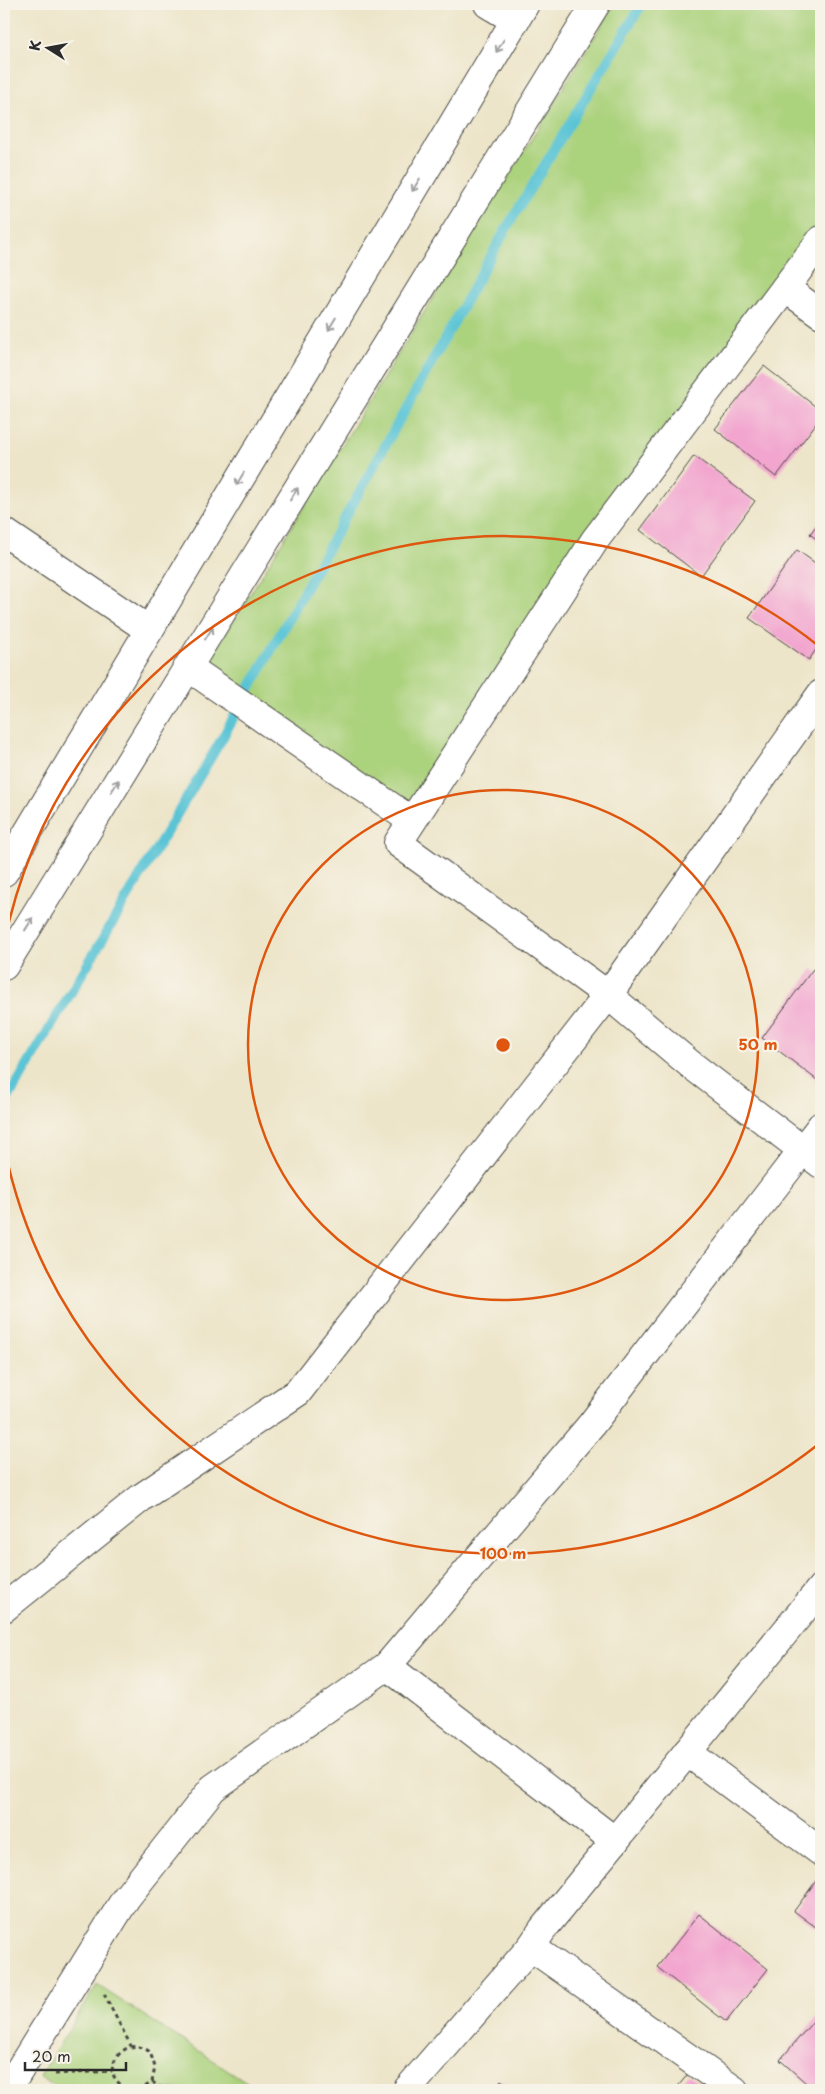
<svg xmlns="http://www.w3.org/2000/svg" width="825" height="2094" viewBox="0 0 825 2094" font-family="'Playpen Sans',sans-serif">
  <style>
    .green { fill: #abd27d; stroke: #6b7e54 }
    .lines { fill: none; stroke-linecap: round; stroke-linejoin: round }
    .stream { stroke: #5ac4d5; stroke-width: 10 }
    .building { fill: #f2a6cf }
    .minor-casing { stroke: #484743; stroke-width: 30 }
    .path { stroke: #484743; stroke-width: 3; stroke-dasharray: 4 4; stroke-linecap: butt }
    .minor { stroke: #fff; stroke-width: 28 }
    .oneway { stroke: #a0a0a0 }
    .ring { fill: none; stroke: #df570e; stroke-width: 2.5 }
    .centre { fill: #df570e; stroke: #f7f3e8; stroke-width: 2.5 }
    .ring-label { font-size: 15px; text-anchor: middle; font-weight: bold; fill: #df570e; stroke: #f7f3e8; stroke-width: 4.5; stroke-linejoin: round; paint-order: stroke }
  </style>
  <rect width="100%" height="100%" fill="#f7f3e8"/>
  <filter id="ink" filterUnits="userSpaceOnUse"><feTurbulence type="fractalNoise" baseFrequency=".02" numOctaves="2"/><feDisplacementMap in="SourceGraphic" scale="10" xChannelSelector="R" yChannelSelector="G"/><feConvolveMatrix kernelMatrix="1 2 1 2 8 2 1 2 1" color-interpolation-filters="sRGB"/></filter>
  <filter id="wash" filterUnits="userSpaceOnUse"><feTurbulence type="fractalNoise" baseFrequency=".0096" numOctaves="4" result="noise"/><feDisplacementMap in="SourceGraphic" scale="20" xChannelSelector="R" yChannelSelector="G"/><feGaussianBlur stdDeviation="1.12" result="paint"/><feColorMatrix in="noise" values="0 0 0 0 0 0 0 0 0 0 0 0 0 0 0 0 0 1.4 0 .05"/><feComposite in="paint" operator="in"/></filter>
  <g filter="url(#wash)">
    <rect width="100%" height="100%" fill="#ede5c9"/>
    <g class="green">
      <polygon points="615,4 821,4 821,238 401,813 208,662"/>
      <polygon points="97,1985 259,2090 59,2090 40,2076"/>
    </g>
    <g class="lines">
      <polyline class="stream" points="4,1105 220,742 506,229 642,4"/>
    </g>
    <g id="blocks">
      <g class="building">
        <polygon points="764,366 821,411 821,417 776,477 715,429"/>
        <polygon points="694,456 755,501 701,576 640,530"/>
        <polygon points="821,519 821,543 810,534"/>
        <polygon points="797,550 821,567 821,642 809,660 749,618"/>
        <polygon points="813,969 821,975 821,1083 762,1038"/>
        <polygon points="821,1874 821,1931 794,1911"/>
        <polygon points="699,1914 768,1969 726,2022 657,1967"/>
        <polygon points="821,2012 821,2090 814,2090 780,2060"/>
        <polygon points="688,2074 708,2090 675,2090"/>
        <polygon points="501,2080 515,2090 493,2090"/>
      </g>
    </g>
  </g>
  <g filter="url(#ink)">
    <use href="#blocks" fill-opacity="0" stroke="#484743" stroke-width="1"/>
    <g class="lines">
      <defs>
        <g id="minor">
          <polyline points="488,4 515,20"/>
          <polyline points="785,288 821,240"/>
          <polyline points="821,314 785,288 595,540 398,843 608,995 690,1064 821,1164"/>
          <polyline points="4,532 149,630"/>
          <polyline points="188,667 412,821"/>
          <polyline points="4,872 525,4"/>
          <polyline points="4,966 596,4"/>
          <polyline points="4,1608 142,1497 298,1392 608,995 821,694"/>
          <polyline points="387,1666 615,1841"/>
          <polyline points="687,1752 821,1852"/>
          <polyline points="531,1947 734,2090"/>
          <polyline points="7,2090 126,1898 213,1788 387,1666 591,1425 821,1126"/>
          <polyline points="407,2090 531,1947 543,1929 821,1588"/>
        </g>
      </defs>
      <use href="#minor" class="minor-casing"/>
      <g class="path">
        <polyline points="104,1994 131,2046"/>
        <polyline points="55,2074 112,2071"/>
        <polyline points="152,2082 165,2090"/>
        <path d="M135,2090C123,2089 115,2082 112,2071C114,2051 133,2039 150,2052L155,2067L152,2082L142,2089L136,2090"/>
      </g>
      <use href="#minor" class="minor"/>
    </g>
    <defs><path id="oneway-shaft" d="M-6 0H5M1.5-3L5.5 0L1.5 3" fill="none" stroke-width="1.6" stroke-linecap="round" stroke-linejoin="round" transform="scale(1.25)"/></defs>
    <g class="oneway">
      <use href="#oneway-shaft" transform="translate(500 46) rotate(121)"/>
      <use href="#oneway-shaft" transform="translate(416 185) rotate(121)"/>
      <use href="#oneway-shaft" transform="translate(332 324) rotate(121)"/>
      <use href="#oneway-shaft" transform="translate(240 479) rotate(121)"/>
      <use href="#oneway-shaft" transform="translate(294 494) rotate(-58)"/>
      <use href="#oneway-shaft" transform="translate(209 633) rotate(-58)"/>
      <use href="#oneway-shaft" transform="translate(115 786) rotate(-58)"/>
      <use href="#oneway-shaft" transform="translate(29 924) rotate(-58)"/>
    </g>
  </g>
  <g class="ring">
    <circle cx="503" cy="1045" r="255"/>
    <path d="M820 1443A509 509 0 0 1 4 1146M4 944A509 509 0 0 1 820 647"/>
  </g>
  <circle cx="503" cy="1045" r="8" class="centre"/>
  <g class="ring-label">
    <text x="758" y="1050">50 m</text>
    <text x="503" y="1559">100 m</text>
  </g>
  <rect width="825" height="2094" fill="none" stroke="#f7f3e8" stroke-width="20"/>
  <g transform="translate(48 48) rotate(281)" stroke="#f7f3e8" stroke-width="4" paint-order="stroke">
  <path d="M0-4L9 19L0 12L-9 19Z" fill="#2b2b2b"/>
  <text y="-8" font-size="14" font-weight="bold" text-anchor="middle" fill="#2b2b2b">K</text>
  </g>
  <path d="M25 2062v8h101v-8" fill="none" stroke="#2b2b2b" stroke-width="2.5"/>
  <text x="32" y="2062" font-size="15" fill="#2b2b2b" stroke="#f7f3e8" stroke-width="4" paint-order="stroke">20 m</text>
</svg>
